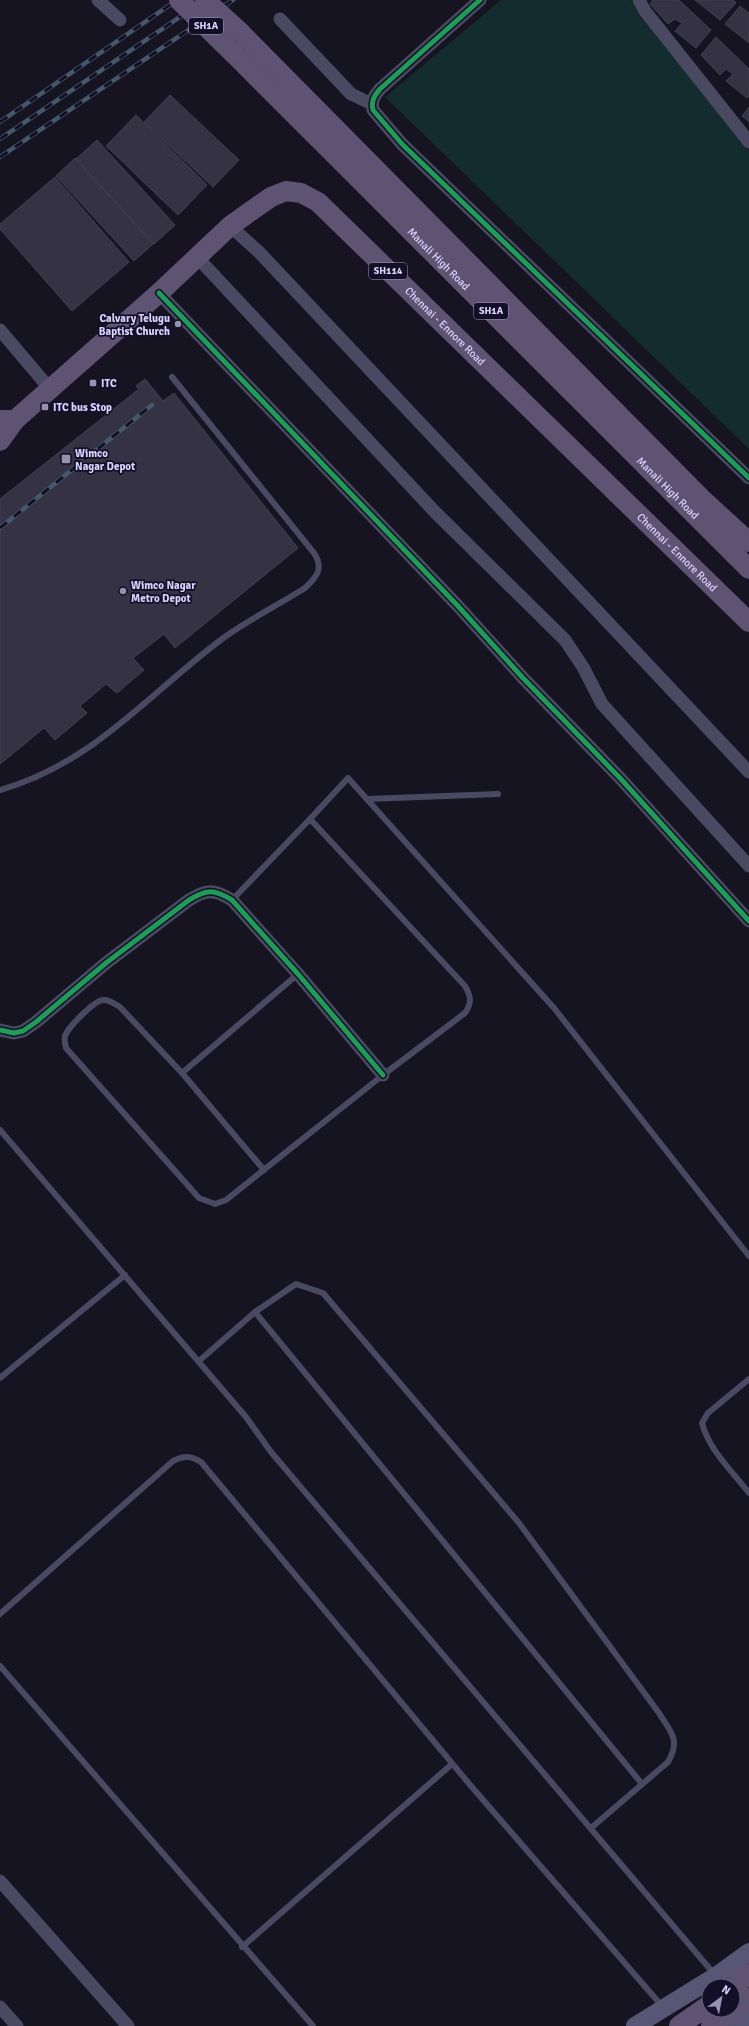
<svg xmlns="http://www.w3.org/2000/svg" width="749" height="2026" viewBox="0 0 749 2026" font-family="Signika,sans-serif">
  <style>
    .green { fill: #132c2d }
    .building { fill: #343243; stroke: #433f54 }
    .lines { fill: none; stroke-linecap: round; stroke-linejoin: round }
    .lane { stroke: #4a4962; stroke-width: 6 }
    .street { stroke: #4a4962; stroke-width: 13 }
    .secondary { stroke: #575674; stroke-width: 18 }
    .primary { stroke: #5e5373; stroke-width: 20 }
    .rail-casing { stroke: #43596b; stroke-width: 4.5 }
    .rail { stroke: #130f26; stroke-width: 3; stroke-dasharray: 9; stroke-linecap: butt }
    .primary-bridge { stroke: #5e5373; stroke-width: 20 }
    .cycleway-casing { stroke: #130f26; stroke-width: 8 }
    .cycleway { stroke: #1a9f57; stroke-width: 5 }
    .poi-dot { fill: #9591b1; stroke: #130f26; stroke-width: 1.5 }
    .labels { text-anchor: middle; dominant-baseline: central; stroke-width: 3.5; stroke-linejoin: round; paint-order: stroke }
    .shield { fill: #130f26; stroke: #9e99be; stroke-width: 1 }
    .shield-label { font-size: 10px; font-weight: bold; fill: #d9d4ff }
    .street-label { font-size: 11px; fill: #d9d4ff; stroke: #130f26 }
    .poi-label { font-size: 11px; font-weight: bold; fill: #d9d4ff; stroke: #130f26; text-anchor: start }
  </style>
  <rect width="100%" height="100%" fill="#161421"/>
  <polygon class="green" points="501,0 631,0 749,151 749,449 385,97"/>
  <g class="building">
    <polygon points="653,0 679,0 711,30 696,48 675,31 682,23 675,19 668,24 650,4"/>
    <polygon points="695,0 733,0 736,3 720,20"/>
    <polygon points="740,6 749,13 749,43 725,24"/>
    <polygon points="716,37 749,69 749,96 747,98 726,81 733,74 726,69 720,75 701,55"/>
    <polygon points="170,95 239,160 213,187 144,122"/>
    <polygon points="749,107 749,122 742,116"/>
    <polygon points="136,115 207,185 178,215 106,146"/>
    <polygon points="97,140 175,225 154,244 76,159"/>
    <polygon points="75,158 153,244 134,261 56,176"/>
    <polygon points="55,177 129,262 72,311 0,229 0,224"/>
    <polygon points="145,379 163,401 174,393 298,548 175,648 164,634 133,658 144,670 117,693 106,684 80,706 87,713 55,740 44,728 0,764 0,499 139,389 136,386"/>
  </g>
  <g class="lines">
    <g class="lane">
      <path d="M0,790C94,763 147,695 222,639C248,620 278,605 305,588C317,577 324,568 314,553L172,377"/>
      <polyline points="367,799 498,794"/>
      <polyline points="310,819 348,778 554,1008 749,1256"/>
      <path d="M182,1073L120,1007C115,1004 109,999 103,1000C94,1001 68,1027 65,1036C64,1040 65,1044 66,1048L199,1198L215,1204L226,1200L383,1075L465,1013C472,1003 471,996 465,986L310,819L232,900"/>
      <polyline points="0,1130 246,1417 271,1452 715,1975"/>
      <polyline points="264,1170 182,1073 298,974"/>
      <polyline points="255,1312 642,1784"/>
      <path d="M199,1361L255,1312L296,1284L323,1293L519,1523L659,1713C671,1733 681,1739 668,1762L591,1828"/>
      <polyline points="0,1378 125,1275"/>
      <path d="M749,1379L708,1413L702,1423C709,1450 732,1471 749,1493"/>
      <path d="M0,1614L173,1461C185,1455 191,1456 201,1462L471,1786L662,2006"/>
      <polyline points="0,1666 313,2026"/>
      <polyline points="242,1947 452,1764"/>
    </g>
    <g class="street">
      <polyline points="98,0 120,20"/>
      <path d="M480,0L380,89C374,96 371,101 373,110L402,144L749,478"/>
      <polyline points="639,0 645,11 749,142"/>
      <polyline points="280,19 351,94 372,104"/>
      <polyline points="230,226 259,252 749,772"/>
      <polyline points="196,256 434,511 565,640 583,667 602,704 749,866"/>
      <polyline points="159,293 457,605 523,678 620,778 749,921"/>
      <polyline points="0,330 50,389"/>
      <path d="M0,1030L14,1033L23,1031L36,1022L106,963L189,900C207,889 214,889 232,900L298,974L383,1075"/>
      <polyline points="0,1881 128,2026"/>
      <polyline points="0,2007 17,2026"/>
    </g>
    <g class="secondary">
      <polyline points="635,2026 716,1976 749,1952"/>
      <polyline points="737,2026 749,2018"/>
    </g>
    <g class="primary">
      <polyline points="240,32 704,501 749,542"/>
      <path id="s1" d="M233,53L749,569"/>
      <path id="s2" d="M0,420H15L159,293L230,226L271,197L286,191L301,193L318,202L749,622"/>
      <polyline points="0,441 15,420"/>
      <polyline points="733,1987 749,1974"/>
      <polyline points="733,2010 749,1998"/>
      <polyline points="679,2026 709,2005"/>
      <polyline points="711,2026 733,2010"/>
    </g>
    <defs>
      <g id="rail">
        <polyline points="0,122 177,0"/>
        <polyline points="0,139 205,0"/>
        <polyline points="0,157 233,0"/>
        <polyline points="0,528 152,405"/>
      </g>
    </defs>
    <use href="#rail" class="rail-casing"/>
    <use href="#rail" class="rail"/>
    <g class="primary-bridge">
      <polyline points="179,0 233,53"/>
      <polyline points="205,0 240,32"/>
    </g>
    <defs>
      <g id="cycleway">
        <path d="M480,0L380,89C374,96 371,101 373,110L402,144L749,478"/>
        <polyline points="159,293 457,605 523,678 620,778 749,921"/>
        <path d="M0,1030L14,1033L23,1031L36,1022L106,963L189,900C207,889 214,889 232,900L298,974L383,1075"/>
      </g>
    </defs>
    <use href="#cycleway" class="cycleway-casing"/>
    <use href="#cycleway" class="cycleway"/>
  </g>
  <g class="poi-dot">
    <circle cx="178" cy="324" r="4"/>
    <rect x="89" y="379" width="8" height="8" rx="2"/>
    <rect x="41" y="403" width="8" height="8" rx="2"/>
    <rect x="61" y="454" width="10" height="10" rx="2"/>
    <circle cx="123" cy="591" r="4"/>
  </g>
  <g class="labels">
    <g class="shield">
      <rect x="189" y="18" width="34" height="16" rx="3"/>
      <rect x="369" y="263" width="38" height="16" rx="3"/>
      <rect x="474" y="303" width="34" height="16" rx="3"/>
    </g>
    <g class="shield-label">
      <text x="206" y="26">SH1A</text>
      <text x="388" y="271">SH114</text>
      <text x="491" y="311">SH1A</text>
    </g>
    <g class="street-label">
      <text stroke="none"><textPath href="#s1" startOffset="291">Manali High Road</textPath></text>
      <text stroke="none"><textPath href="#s2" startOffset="583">Chennai - Ennore Road</textPath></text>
      <text stroke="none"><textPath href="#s1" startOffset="615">Manali High Road</textPath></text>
      <text stroke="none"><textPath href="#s2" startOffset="907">Chennai - Ennore Road</textPath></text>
    </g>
    <g class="poi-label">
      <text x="170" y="318" text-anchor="end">Calvary Telugu<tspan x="170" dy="13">Baptist Church</tspan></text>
      <text x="101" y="383">ITC</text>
      <text x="53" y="407">ITC bus Stop</text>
      <text x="75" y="453">Wimco<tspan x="75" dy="13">Nagar Depot</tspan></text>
      <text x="131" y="585">Wimco Nagar<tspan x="131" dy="13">Metro Depot</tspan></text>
    </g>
  </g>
  <g transform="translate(721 1998) rotate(32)"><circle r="19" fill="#130f26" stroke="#625e7d"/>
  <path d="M0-3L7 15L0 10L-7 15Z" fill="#9591b1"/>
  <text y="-6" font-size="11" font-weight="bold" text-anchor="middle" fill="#d9d4ff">N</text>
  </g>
</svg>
